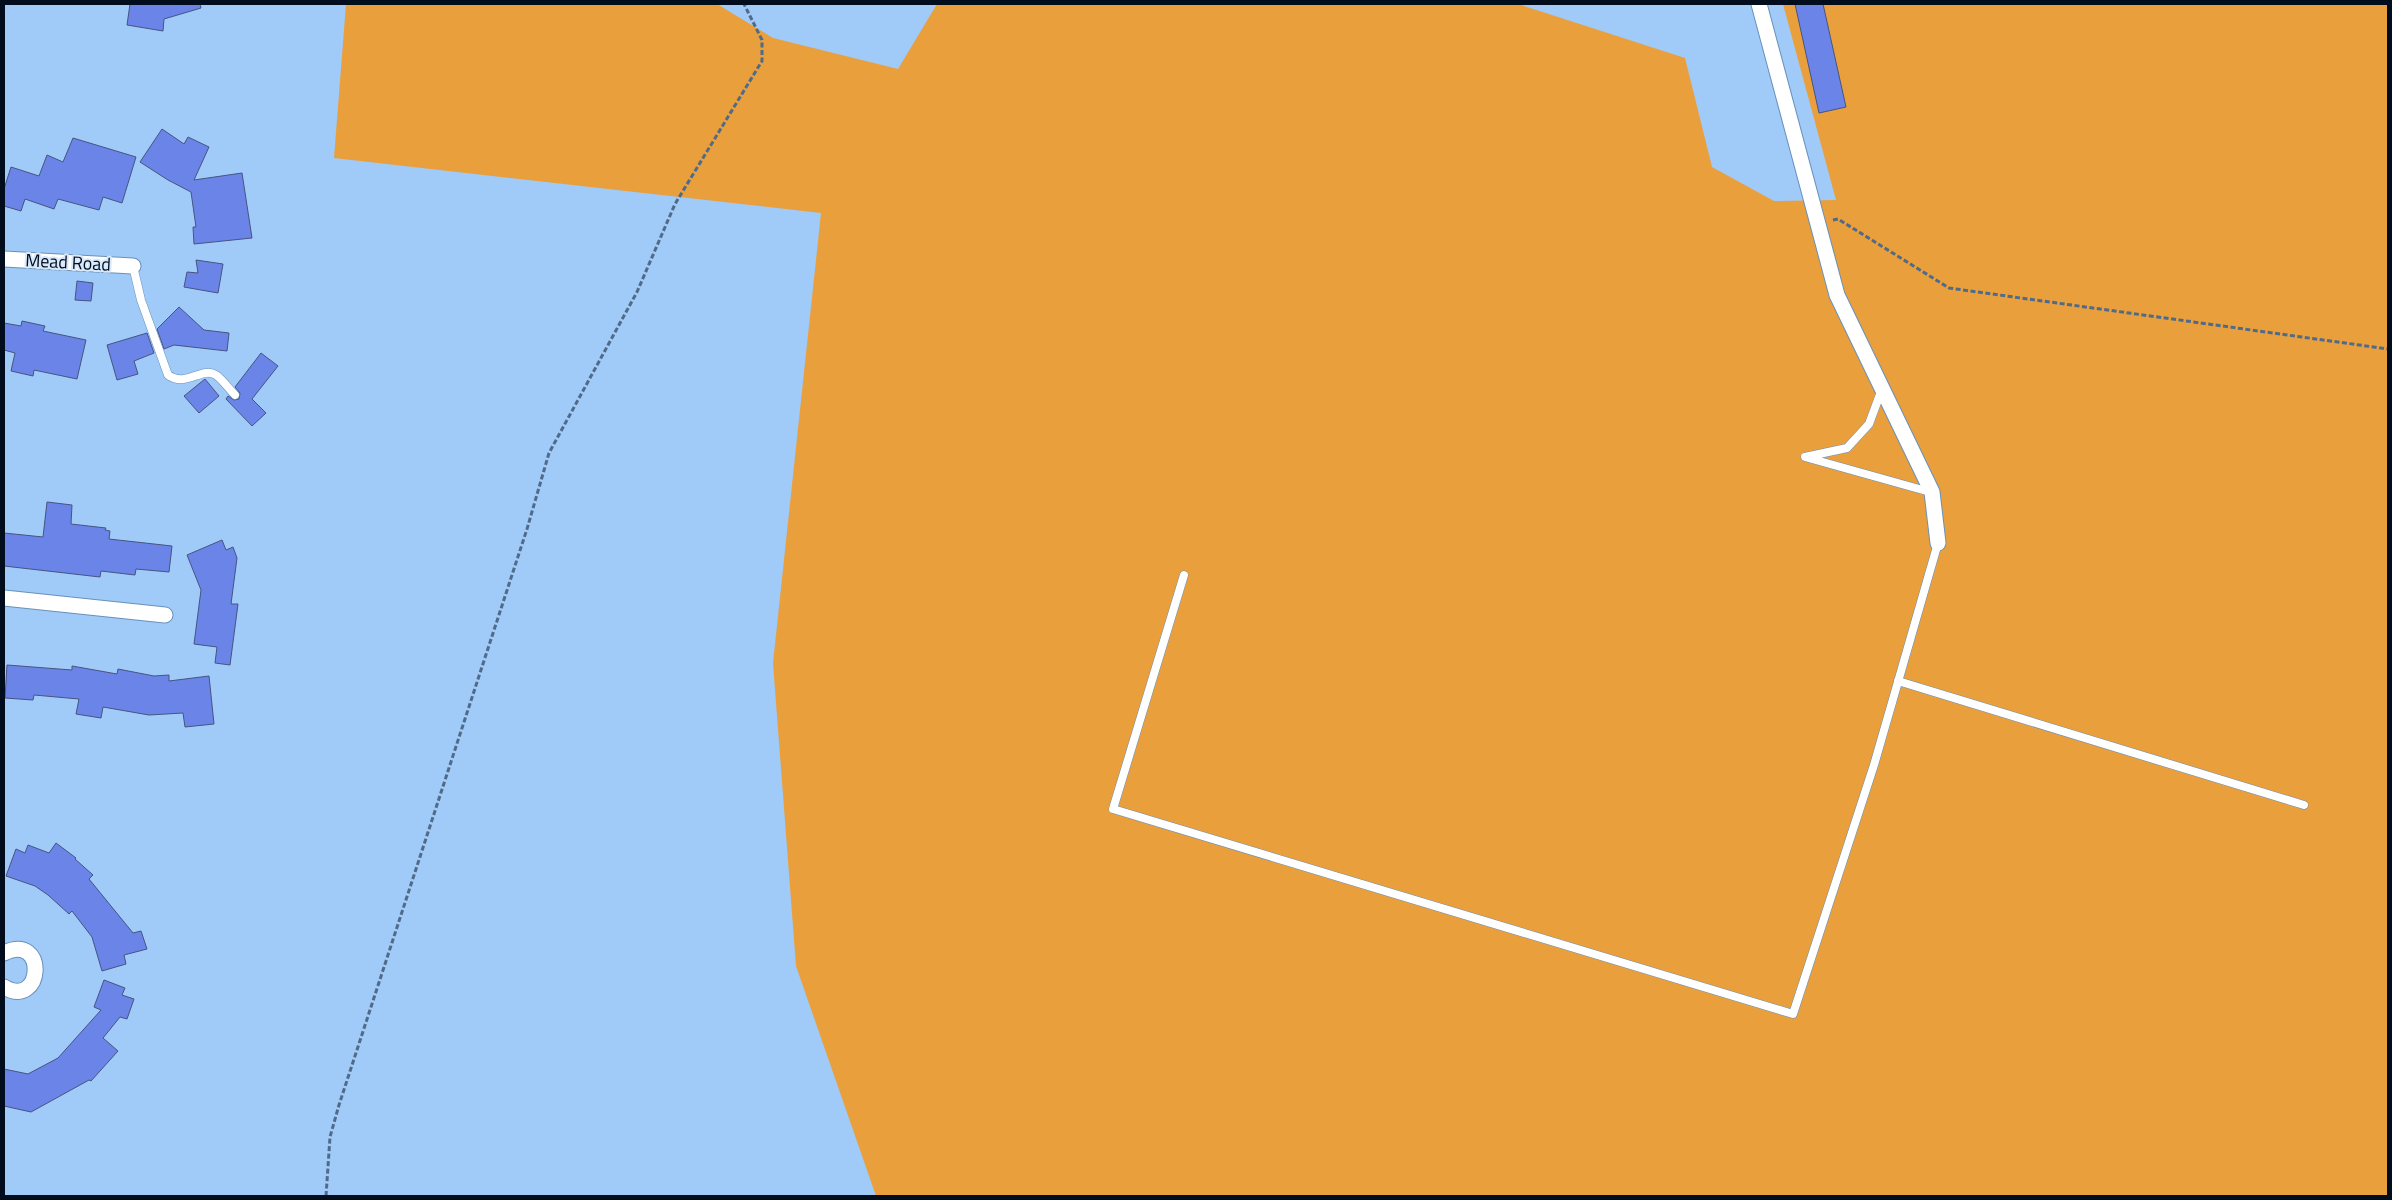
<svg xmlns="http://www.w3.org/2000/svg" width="2392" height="1200" viewBox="0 0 2392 1200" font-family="'Titillium Web',sans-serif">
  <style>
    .green { fill: #e99f3c }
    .building { fill: #6a85e7; stroke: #465482 }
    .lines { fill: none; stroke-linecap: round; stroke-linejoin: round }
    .service-casing { stroke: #6991bb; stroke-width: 9 }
    .minor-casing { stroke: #6991bb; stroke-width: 17 }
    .path { stroke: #506b89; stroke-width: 3; stroke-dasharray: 5 2.5; stroke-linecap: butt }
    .service { stroke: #fff; stroke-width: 8 }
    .minor { stroke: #fff; stroke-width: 15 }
    .labels { text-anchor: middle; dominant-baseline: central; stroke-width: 4; stroke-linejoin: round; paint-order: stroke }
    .street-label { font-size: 18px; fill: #010d1c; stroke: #d8e8fb }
  </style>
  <rect width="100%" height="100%" fill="#a0caf7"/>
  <polygon class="green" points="346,4 717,4 773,38 898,69 937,4 1518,4 1685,58 1712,167 1774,201 1836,200 1783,4 2388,4 2388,1196 876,1196 796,966 773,663 821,213 334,158"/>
  <g class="building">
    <polygon points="130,4 200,4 201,8 164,19 163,31 127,25"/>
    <polygon points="1795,4 1823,4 1846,107 1819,113"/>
    <polygon points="162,129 184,144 188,137 209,147 194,180 242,173 252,238 194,244 193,227 196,227 191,192 168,180 140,162"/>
    <polygon points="73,138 136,157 122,203 103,197 99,210 58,199 54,209 25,199 21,211 4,206 4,189 11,167 39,176 47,155 63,162"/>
    <polygon points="196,260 223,264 218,293 184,287 187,272 198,273"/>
    <polygon points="77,281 93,283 91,301 75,300"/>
    <polygon points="179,307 204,330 229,333 227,351 174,345 164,349 157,329"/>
    <polygon points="22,321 45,326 43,331 86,340 77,379 34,370 33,376 11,371 15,353 4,350 4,323 21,326"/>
    <polygon points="147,333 154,353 134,361 138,374 117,380 107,345"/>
    <polygon points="261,353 278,366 252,399 266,413 252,426 226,399 228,396 234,400 239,399 240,393 235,387"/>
    <polygon points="205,379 219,396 199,413 184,396"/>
    <polygon points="47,502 72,505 71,524 106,528 105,530 110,531 109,539 172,546 169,572 136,569 135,575 101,571 100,577 4,566 4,533 43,537"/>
    <polygon points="222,540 226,550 233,547 237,558 231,604 238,604 230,665 215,663 217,647 194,644 201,590 187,555"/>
    <polygon points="7,665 72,670 72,666 117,674 118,669 154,676 169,675 169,681 209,676 214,724 185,727 183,713 149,715 103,707 101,718 76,714 79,699 34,695 33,700 5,698"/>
    <polygon points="56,843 76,858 75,859 93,875 89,879 133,933 141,931 147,949 124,955 126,964 102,971 92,937 72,911 69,914 48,895 35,886 6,876 16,849 25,853 28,845 49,853"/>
    <polygon points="104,980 125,988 122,995 134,999 127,1019 120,1017 103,1038 118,1051 91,1081 89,1080 31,1112 4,1106 4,1069 28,1074 58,1058 101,1010 94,1007"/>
  </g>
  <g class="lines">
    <defs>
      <g id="service">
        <path d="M133,266L141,300L168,375C186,388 202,366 216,375C223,380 229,389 235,395"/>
        <polyline points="1882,389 1869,424 1847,448 1805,457 1930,492"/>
        <polyline points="1184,575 1113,809 1793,1014 1874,765 1938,543"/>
        <polyline points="1898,681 2304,805"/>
      </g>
      <g id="minor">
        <polyline points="1759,4 1837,295 1932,492 1938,543"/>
        <polyline points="4,259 133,266"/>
        <polyline points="4,598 165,615"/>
        <path d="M4,953C48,932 43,1010 4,987"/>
      </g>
    </defs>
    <use href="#service" class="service-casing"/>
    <use href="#minor" class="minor-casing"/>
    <g class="path">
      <polyline points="1833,220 1838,219 1949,288 2388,349"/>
      <polyline points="326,1196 330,1137 339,1105 527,529 549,453 637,292 675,204 762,61 762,40 744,4"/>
    </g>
    <use href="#service" class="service"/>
    <use href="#minor" class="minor"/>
  </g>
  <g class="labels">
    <g class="street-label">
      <text transform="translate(68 262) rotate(3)">Mead Road</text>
    </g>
  </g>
  <rect width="2392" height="1200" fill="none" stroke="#010d1c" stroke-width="10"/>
</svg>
